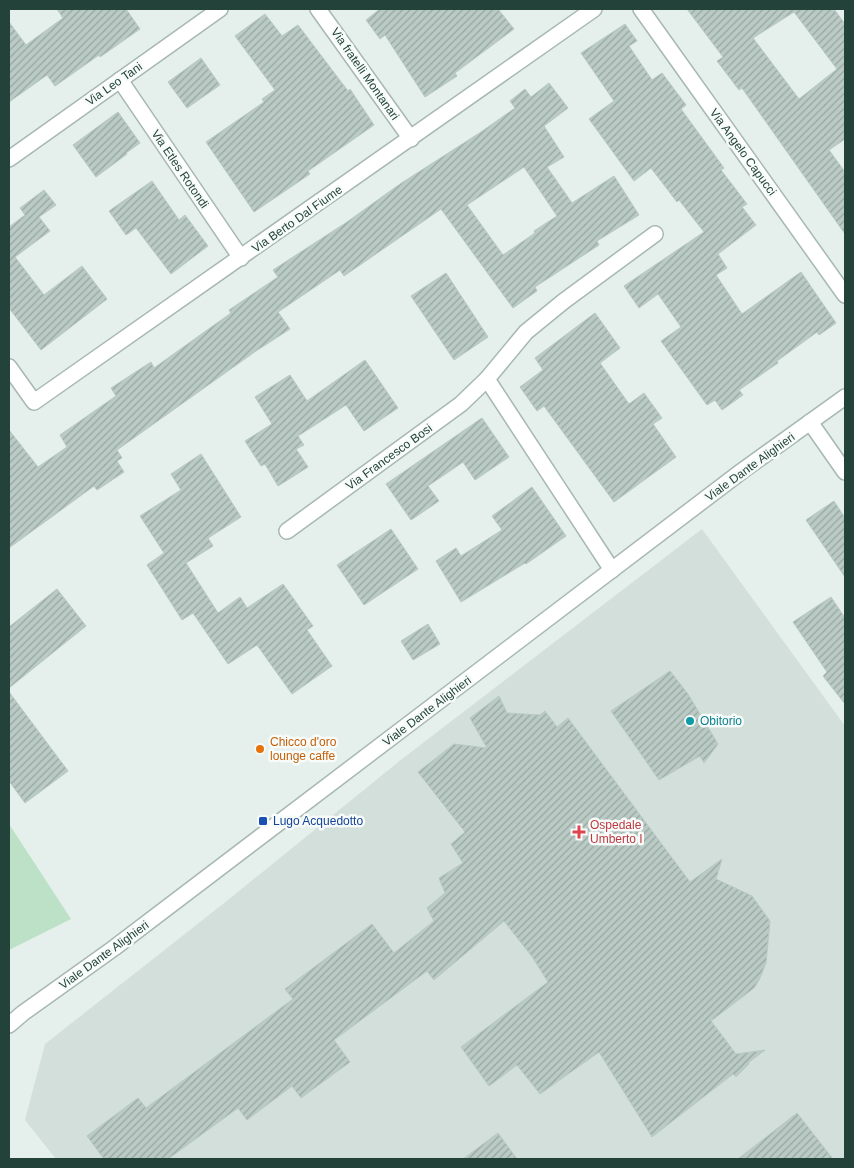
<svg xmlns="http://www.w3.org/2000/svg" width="854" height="1168" viewBox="0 0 854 1168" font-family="Arial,sans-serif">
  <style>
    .built { fill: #d3dfda }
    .park { fill: #bde1c7 }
    .building { fill: url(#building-hatch); stroke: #b7cac2; fill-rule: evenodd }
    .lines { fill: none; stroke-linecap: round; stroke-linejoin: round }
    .minor-casing { stroke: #a7b8b2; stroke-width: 18 }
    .minor { stroke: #fff; stroke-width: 15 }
    .culture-dot { fill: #0f9aa8; stroke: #f7fbf9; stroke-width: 2 }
    .food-dot { fill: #e8710a; stroke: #f7fbf9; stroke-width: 2 }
    .transit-dot { fill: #1a4fb4; stroke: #f7fbf9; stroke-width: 2 }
    .health-dot { fill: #e0444e; stroke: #f7fbf9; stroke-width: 2 }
    .labels { text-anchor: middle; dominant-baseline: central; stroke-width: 5; stroke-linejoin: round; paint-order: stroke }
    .street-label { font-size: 12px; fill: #23433a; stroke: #f7fbf9 }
    .culture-label { font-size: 12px; fill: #0d838f; stroke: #f7fbf9; text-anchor: start }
    .food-label { font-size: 12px; fill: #c56008; stroke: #f7fbf9; text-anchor: start }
    .transit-label { font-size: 12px; fill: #164399; stroke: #f7fbf9; text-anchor: start }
    .health-label { font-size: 12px; fill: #be3a42; stroke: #f7fbf9; text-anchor: start }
  </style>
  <defs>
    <pattern id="building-hatch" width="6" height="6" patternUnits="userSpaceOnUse" patternTransform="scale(1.25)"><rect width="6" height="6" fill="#bacac4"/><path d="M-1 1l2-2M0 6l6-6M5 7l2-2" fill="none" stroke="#97a6a0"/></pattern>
  </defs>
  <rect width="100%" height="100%" fill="#e5efeb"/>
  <polygon class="built" points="702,529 845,726 845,1159 56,1159 25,1120 45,1044 223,904 402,759"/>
  <polygon class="park" points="9,824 71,919 9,950"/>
  <g class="building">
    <polygon points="57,9 126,9 140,29 100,57 99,55 55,86 47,75 9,102 9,22 26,45 63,18"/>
    <polygon points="380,9 498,9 514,29 455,73 457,76 425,97 385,35 380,39 366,20"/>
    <path d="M687,9H834L845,24V139L829,150L845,172V234L742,88L739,90L717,61L723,57ZM794,12L837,69L799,99L753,38Z"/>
    <polygon points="265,14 282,36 298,25 348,91 350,89 374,125 308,171 310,174 254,212 206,142 264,102 262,99 275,90 235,36"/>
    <polygon points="625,24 637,41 629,46 652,80 662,73 686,105 681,109 724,168 721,170 747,204 742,207 756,225 718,254 727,268 716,275 742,314 801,272 836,323 819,335 817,332 777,361 778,363 739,390 743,395 722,410 715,400 707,405 661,341 681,327 658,294 639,308 624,286 704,232 679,200 677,202 651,168 634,181 589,119 614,101 581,53"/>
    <polygon points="201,58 220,85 187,108 168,82"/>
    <path d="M549,83L568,108L544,126L564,157L547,167L572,203L614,176L639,215L597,241L599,245L535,287L537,291L513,308L441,209L344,276L340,270L278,312L290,329L256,351L117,450L122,458L117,461L124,472L97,490L94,486L9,548V430L38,467L67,447L60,435L116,396L111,388L151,362L154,368L231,313L229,310L278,277L273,270L347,222L400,184L481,132L515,108L510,101L525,89L531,97ZM524,167L557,216L534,231L535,233L503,255L467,205Z"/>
    <polygon points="118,112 140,143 126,153 127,154 96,177 73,145"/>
    <polygon points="152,181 179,220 185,215 208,246 171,274 136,228 126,235 109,211"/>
    <polygon points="44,190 56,205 39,217 50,231 15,257 44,295 82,266 107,299 41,350 9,308 9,227 25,215 20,208"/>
    <polygon points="446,273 488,337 454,360 411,296"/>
    <polygon points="595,313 620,348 600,363 629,404 644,393 662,418 653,424 676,457 614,502 544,406 537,411 520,387 543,370 535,358"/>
    <polygon points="365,360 398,408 364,431 346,405 298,436 304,445 296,449 308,467 278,486 265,464 261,466 245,441 272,424 255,397 290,375 307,401"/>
    <polygon points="482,418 509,457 475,480 463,462 428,486 439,501 411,520 386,484"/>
    <polygon points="201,454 241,517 208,538 213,546 186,563 218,613 240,597 247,608 283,584 313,626 307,630 332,666 292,694 257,645 228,664 193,613 182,620 147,565 164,553 140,516 181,490 171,474"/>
    <polygon points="532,487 566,536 526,564 525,563 461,602 436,561 456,548 461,556 502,530 492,516"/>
    <polygon points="834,501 845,518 845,577 806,520"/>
    <polygon points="391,529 418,569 364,605 337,565"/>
    <polygon points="57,589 86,626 9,688 9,627"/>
    <polygon points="831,597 845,618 845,704 823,676 827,672 793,622"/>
    <polygon points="428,624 440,644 413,660 401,641"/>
    <polygon points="670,671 688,694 718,744 704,763 700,756 659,780 611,711"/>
    <polygon points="9,692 68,771 25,803 9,781"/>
    <polygon points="499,696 507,713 540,715 545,711 557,727 568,718 690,882 722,859 716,879 752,896 770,921 766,963 759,980 754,988 711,1021 736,1054 765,1050 748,1063 749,1064 736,1077 733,1074 652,1137 599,1052 540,1094 517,1065 489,1086 461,1047 548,982 533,958 504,921 434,980 427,971 334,1040 350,1062 301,1098 292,1086 247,1120 238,1108 168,1159 104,1159 87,1136 138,1098 146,1108 293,999 285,989 372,924 394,953 434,921 427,908 445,893 439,878 463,863 451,844 465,832 418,772 454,744 487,748 470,718"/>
    <polygon points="797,1113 833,1159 738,1159"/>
    <polygon points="498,1133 517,1159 463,1159"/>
  </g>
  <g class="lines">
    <defs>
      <g id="minor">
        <polyline points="318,9 411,139"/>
        <polyline points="641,9 845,295"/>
        <polyline points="120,80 241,258"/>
        <polyline points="9,159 220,9"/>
        <polyline points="9,367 34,402 594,9"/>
        <polyline points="487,379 612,570"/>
        <polyline points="810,422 845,472"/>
        <polyline points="287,531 461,404 487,379 526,332 564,301 655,234"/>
        <polyline points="9,1025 23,1013 114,948 742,471 845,397"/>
      </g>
    </defs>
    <use href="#minor" class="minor-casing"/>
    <use href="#minor" class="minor"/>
  </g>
  <circle class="culture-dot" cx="690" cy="721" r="5"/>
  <circle class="food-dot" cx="260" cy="749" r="5"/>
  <rect class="transit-dot" x="258" y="816" width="10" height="10" rx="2.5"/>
  <path class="health-dot" d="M576.5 824.5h5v5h5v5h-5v5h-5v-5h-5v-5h5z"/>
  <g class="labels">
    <g class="street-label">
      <text transform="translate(365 74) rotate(55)">Via fratelli Montanari</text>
      <text transform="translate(114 84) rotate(-35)">Via Leo Tani</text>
      <text transform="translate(743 152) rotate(54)">Via Angelo Capucci</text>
      <text transform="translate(180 169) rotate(56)">Via Etles Rotondi</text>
      <text transform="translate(297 219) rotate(-35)">Via Berto Dal Fiume</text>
      <text transform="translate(389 457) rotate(-36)">Via Francesco Bosi</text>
      <text transform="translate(750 467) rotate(-36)">Viale Dante Alighieri</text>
      <text transform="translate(427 711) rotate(-37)">Viale Dante Alighieri</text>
      <text transform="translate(104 955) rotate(-36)">Viale Dante Alighieri</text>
    </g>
    <g class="culture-label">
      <text x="700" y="721">Obitorio</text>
    </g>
    <g class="food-label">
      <text x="270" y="742">Chicco d'oro<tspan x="270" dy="14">lounge caffe</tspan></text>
    </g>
    <g class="transit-label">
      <text x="273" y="821">Lugo Acquedotto</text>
    </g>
    <g class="health-label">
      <text x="590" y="825">Ospedale<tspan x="590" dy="14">Umberto I</tspan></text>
    </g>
  </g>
  <rect width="854" height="1168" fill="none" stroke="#23433a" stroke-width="20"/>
</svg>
